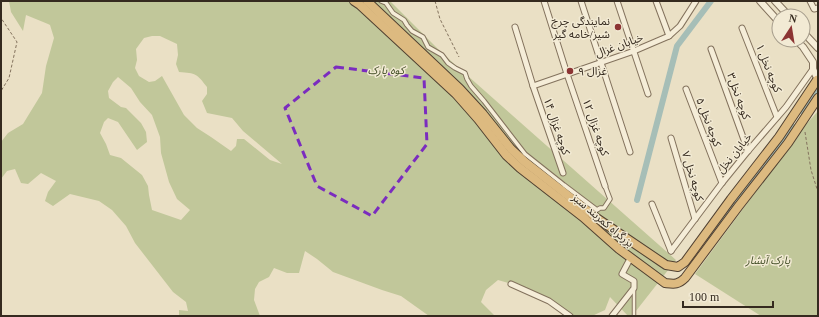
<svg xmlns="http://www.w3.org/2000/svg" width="819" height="317" viewBox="0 0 819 317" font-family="'Times New Roman','Noto Sans Arabic',serif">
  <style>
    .green { fill: #c1c79a; fill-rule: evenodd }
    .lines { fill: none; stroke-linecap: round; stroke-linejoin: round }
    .canal { stroke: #a6beb7; stroke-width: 6 }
    .service-casing { stroke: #83725d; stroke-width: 4.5 }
    .pedestrian-casing { stroke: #83725d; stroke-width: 5.5 }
    .minor-casing { stroke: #83725d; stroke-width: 7 }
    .tertiary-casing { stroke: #83725d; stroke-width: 8 }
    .trunk-casing { stroke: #514131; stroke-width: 10 }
    .path { stroke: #83725d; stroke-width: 1; stroke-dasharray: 3 2; stroke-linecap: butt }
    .service { stroke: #f5edd8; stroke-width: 2.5 }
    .pedestrian { stroke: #f5edd8; stroke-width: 3.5 }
    .minor { stroke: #f5edd8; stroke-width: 5 }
    .tertiary { stroke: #f5edd8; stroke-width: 6 }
    .trunk { stroke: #ddba80; stroke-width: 8 }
    .marked { fill: none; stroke: #7b2cbf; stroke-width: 3; stroke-dasharray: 8 5; stroke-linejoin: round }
    .poi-dot { fill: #8c3433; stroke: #f2ead4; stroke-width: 1.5 }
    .labels { text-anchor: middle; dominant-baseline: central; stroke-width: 3; stroke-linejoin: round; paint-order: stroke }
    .poi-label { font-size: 11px; fill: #352a1f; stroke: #f2ead4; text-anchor: end }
    .street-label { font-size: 11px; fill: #352a1f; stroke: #f2ead4 }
    .park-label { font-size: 11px; font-style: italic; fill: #444f28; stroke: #f2ead4 }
  </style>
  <rect width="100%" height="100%" fill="#eae0c5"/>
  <g class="green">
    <path d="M9,1H390L442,53L676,260L632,316H628L610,297L605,310L592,316H570L554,302L526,288L498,280L486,290L481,302L495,316H429L401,296L382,290L333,272L317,259L305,251L299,273H287L274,268L269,277L259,282L255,289L254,300L260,316H179V310L188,311L186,302L173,292L135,243L126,226L112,210L99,201L70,194L53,206L45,201L48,192L56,181L41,173L28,184L21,183L15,169L7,171L1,179V142L8,133L23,124L42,93L46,66L54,38L50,25L48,24L26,15L23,31L11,12ZM152,36H160L177,44L178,55L176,64L179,72C196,73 197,74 207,87V94L202,101L207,113L232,118L243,131L282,164L270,160L244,139H237L236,146L231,151L211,137L197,128L184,115L162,76L155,81L149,82L139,76L135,68L137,60L136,49L144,38ZM118,77L131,88L140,102L152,115L160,137L161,153L169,182L177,199L190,210L181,220L152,210L149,195L148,186L142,175L121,158L110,155L106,144L100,133L104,122L108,118L118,122L137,150L147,142L146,132L141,123L126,108L121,107L109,98L108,91L113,82Z"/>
    <polygon points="818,111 818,316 761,316 695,274 802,129"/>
  </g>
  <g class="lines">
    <g class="canal">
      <polyline points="802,111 818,88"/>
      <polyline points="637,200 677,46 711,1"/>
      <polyline points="708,238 792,126"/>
    </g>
    <defs>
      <polyline id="service" points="634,289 634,316"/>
      <polyline id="pedestrian" points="381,1 386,3 393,13 404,20 407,25 412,31 423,37 428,47 442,55 448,63 455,68 465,73 467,79 471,86 484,101 525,154 564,185 597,210 600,208 604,208 610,199 605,186"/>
      <g id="minor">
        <polyline points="544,1 567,74 605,186"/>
        <polyline points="581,1 630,152"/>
        <polyline points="617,1 648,94"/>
        <polyline points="656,1 669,36"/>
        <polyline points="810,1 814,9 818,8"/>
        <polyline points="515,27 533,86 563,173"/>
        <polyline points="742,28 777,117"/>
        <polyline points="711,49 748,151"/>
        <polyline points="533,86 634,51 669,36 680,26 696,1"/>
        <polyline points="686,89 722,183"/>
        <polyline points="671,138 695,219"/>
        <polyline points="652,204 671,251"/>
        <polyline points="671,251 722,183 748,151 786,107 813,69"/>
        <polyline points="511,284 549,301 570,316"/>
        <polyline points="612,316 634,288 634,281 622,274 631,257"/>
      </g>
      <g id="tertiary">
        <polyline points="760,1 779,22"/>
        <polyline points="775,1 789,16"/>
        <polyline points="803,32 818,48"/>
        <polyline points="796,40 803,47 813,62 813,69 818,80"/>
      </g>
      <g id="trunk">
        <path d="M354,1L360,5L456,94L478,119L506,155L520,168L583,217L619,249L665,283C674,284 678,285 685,278L738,207L788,143L818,98"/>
        <polyline points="367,1 460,89 483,114 511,149 525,162 598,219 666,265 678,267 685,262 731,199 779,137 817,80"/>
      </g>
    </defs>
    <use href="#service" class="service-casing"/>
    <use href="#pedestrian" class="pedestrian-casing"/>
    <use href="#minor" class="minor-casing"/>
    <use href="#tertiary" class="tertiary-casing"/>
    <use href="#trunk" class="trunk-casing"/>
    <g class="path">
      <polyline points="435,1 440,19 459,57"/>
      <polyline points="1,15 1,18 17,42 9,78 1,91"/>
      <polyline points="805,132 811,170 818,192"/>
    </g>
    <use href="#service" class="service"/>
    <use href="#pedestrian" class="pedestrian"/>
    <use href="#minor" class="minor"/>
    <use href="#tertiary" class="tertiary"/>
    <use href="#trunk" class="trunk"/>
  </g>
  <path class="marked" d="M336,67L424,78L427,144L372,216L317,186L285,108Z"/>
  <g class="poi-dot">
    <circle cx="618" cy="27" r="4"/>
    <circle cx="570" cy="71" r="4"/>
  </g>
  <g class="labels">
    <g class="poi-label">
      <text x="610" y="21">نمایندگی چرخ<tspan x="610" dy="13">شیر/خامه گیر</tspan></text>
      <text x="578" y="71" text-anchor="start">غزال ۹</text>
    </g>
    <g class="street-label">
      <text transform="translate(619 45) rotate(-20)">خیابان غزال</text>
      <text transform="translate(769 68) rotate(68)">کوچه نخل ۱</text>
      <text transform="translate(739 96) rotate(70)">کوچه نخل۳</text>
      <text transform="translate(709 122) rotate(69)">کوچه نخل ۵</text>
      <text transform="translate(557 126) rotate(71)">کوچه غزال ۱۴</text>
      <text transform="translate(596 127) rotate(71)">کوچه غزال ۱۲</text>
      <text transform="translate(734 153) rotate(-51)">خیابان نخل</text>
      <text transform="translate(693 176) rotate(73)">کوچه نخل ۷</text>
      <text transform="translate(603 220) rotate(40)">بزرگراه کمربند سبز</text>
    </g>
    <g class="park-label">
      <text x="386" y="70">کوه پارک</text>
      <text x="768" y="260">پارک آبشار</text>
    </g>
  </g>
  <rect width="819" height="317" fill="none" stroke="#352a1f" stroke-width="4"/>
  <g transform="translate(791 28) rotate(12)"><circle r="19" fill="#f2ead4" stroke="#a69d8c"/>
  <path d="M0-3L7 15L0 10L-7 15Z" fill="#8c3433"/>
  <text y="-6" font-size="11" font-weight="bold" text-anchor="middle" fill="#352a1f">N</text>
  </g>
  <path d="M683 301v6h90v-6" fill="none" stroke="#352a1f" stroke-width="2"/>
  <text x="689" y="301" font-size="12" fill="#352a1f" stroke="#f2ead4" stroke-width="3" paint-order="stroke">100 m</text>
</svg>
